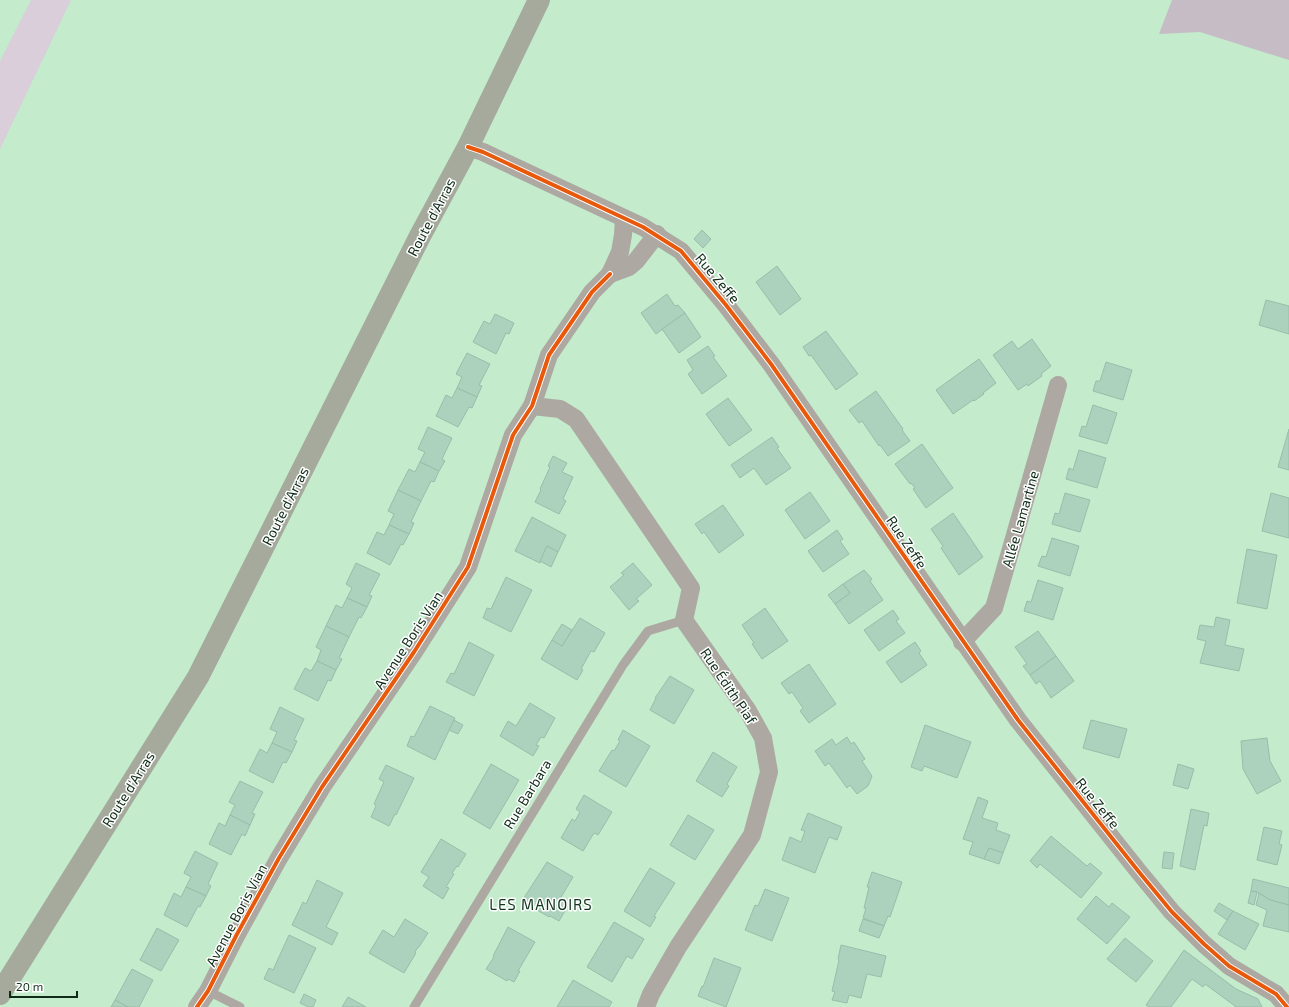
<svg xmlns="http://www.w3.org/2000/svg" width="1289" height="1007" viewBox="0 0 1289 1007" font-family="'Exo 2',sans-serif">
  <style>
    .green { fill: #d9ced9 }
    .forest { fill: #c6bcc6 }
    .building { fill: #acd1bd; stroke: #98beaa }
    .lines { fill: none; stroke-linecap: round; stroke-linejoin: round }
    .service { stroke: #ada8a1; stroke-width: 9 }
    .minor { stroke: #ada8a1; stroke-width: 18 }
    .primary { stroke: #a5aa9d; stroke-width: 22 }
    .cycleway-casing { stroke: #fff; stroke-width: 6 }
    .cycleway { stroke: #e8590c; stroke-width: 4 }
    .labels { text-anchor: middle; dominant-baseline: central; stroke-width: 3; stroke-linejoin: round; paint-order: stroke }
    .street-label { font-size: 14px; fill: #0d2b17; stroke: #fff }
    .neighbourhood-label { font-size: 15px; letter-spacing: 1px; fill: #0f351c; stroke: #fff }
  </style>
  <rect width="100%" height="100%" fill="#c3ebcc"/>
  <polygon class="green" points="31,0 71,0 0,149 0,61"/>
  <polygon class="forest" points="1172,0 1289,0 1289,60 1200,32 1159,34"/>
  <g class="building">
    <polygon points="702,230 711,239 703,248 694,239"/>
    <polygon points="777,266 801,299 780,315 756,282"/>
    <polygon points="667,294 675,306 678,305 685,313 656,334 641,313"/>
    <polygon points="1266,300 1289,306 1289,334 1259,325"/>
    <polygon points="685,313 701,337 679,353 662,329"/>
    <polygon points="495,314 514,323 509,334 506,333 496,354 473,342 484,321 490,324"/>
    <polygon points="826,331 858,374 836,390 811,355 809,356 803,347"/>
    <polygon points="1032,339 1051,366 1041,374 1042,376 1028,386 1027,384 1018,390 993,355 1012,341 1018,349"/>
    <polygon points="708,346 715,356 713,357 727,376 702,394 688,374 693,370 687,360"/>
    <polygon points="467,353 490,364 479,385 482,386 477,397 457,388 462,377 456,374"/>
    <polygon points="979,359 996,383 983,393 984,394 974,401 973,400 953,414 936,390"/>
    <polygon points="1106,362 1132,370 1123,400 1093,391 1096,381 1100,381"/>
    <polygon points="457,388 477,397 472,408 469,407 458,427 436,416 446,395 452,398"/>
    <polygon points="876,391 903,429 902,430 910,441 888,456 880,445 879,446 862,421 859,423 849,410"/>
    <polygon points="728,398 752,430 729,446 706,414"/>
    <polygon points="1093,405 1117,413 1107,444 1079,436 1082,426 1086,427"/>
    <polygon points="428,427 452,438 442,459 445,461 439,471 420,462 425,452 418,449"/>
    <polygon points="1289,429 1289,470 1278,467"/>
    <polygon points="772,437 779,447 777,448 791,468 766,485 754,468 740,478 731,465"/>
    <polygon points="922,444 953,488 926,508 913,489 915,488 911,483 910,484 895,464"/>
    <polygon points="1079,450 1106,458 1097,488 1066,479 1069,468 1073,470"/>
    <polygon points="553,456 567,463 562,472 573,477 563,499 566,501 559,514 535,502 541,490 540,489 550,467 548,466"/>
    <polygon points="420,462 439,471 434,482 431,481 421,501 398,490 409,469 415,472"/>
    <polygon points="398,490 421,501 411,522 414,523 409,534 389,525 394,514 388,511"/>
    <polygon points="810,492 830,521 805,539 785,510"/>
    <polygon points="1065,493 1090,500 1080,532 1052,524 1055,513 1059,514"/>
    <polygon points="1271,493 1289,498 1289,538 1262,531"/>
    <polygon points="723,505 744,535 719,553 704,532 702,534 695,524"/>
    <polygon points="953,513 983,557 959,575 941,548 943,546 931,529"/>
    <polygon points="532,517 566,535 558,552 547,546 540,563 515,551"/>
    <polygon points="389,525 409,534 403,545 401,544 390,565 367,553 377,532 384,535"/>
    <polygon points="837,530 843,539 840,541 849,554 823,572 808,551"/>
    <polygon points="1052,538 1079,546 1070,576 1038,566 1042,556 1046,557"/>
    <polygon points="547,546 558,552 551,567 540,561"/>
    <polygon points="1247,549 1277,555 1267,609 1237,603"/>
    <polygon points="356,563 380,574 369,595 372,596 367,607 347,598 352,588 346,584"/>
    <polygon points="633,563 652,585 636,599 639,601 629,610 610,587 624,575 621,573"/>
    <polygon points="864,570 872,579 870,581 883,600 849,624 835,604 850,593 843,584"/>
    <polygon points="506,577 532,590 511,632 483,618 487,608 491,609"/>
    <polygon points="1038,580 1063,588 1053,620 1024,611 1027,601 1031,602"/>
    <polygon points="843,584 850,593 835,604 828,595"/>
    <polygon points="347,598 367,607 361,618 359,617 349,637 326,626 336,605 342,608"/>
    <polygon points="765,608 788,641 762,659 752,644 754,643 742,625"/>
    <polygon points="893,610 899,619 896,621 905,633 879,651 864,630"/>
    <polygon points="1216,617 1230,620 1225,645 1244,649 1239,671 1200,663 1206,641 1197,639 1200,625 1214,627"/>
    <polygon points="580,618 605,633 594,652 591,651 581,669 583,670 577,680 541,659 552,640 562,646"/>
    <polygon points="562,624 572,630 562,646 552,640"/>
    <polygon points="326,626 349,637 339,658 342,659 336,670 317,661 321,650 316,647"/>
    <polygon points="1038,631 1056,656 1030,675 1023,666 1027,664 1015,647"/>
    <polygon points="469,642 494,655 474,696 446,682 451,673 454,674"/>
    <polygon points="915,642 921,651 919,653 927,665 901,683 886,662"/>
    <polygon points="1056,656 1074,681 1051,698 1040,681 1036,684 1030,675"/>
    <polygon points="317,661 336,670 331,681 328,680 318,701 294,689 305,668 311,671"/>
    <polygon points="809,664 836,704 809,723 800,711 803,708 792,692 789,694 781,683"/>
    <polygon points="670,676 694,690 674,724 650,710 656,698 655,698"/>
    <polygon points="530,703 555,718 544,738 541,737 536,745 539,746 533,756 500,736 508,721 516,726"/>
    <polygon points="430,706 455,718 435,760 407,746 411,736 414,737"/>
    <polygon points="280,707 304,719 294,740 297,741 292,752 272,743 277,732 270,729"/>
    <polygon points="454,720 463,725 458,734 449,730"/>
    <polygon points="1091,720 1127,729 1119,758 1083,748"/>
    <polygon points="925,725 971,742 957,778 924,766 922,771 911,767"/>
    <polygon points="623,730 650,746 626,787 599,771 612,750 614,751 620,741 618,740"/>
    <polygon points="847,737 851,744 854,742 865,759 862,761 872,776 868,786 857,794 850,785 847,788 829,763 825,766 815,751 832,739 836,745"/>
    <polygon points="1267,738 1270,761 1281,781 1257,794 1243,769 1241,741"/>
    <polygon points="272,743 292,752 286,763 283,762 273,783 249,771 260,749 267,753"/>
    <polygon points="713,752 737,767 727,784 729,786 722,797 696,781"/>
    <polygon points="491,764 519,780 490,829 463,813"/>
    <polygon points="1178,764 1194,769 1188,789 1173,785"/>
    <polygon points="386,765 414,778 396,815 395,814 389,826 371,817 376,806 374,804 384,782 379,779"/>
    <polygon points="240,781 263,792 252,813 255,814 250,825 230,815 235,805 229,802"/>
    <polygon points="584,795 612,812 598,835 594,833 583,851 561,838 572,819 575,821 580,812 576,809"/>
    <polygon points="978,797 988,801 982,818 998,823 996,830 1010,835 1003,853 989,848 984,859 969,854 973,842 963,839"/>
    <polygon points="1191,809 1209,813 1207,826 1204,825 1195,870 1180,866"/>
    <polygon points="808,813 842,827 837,840 829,837 815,873 782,860 790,837 801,842 805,831 801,830"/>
    <polygon points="230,815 250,825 245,836 242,834 231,855 209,844 219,823 225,826"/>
    <polygon points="688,815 714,830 695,860 670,845"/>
    <polygon points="1264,827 1282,831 1279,844 1282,845 1277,865 1257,860"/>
    <polygon points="1051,836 1087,866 1090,863 1102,873 1081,898 1040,864 1037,868 1030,861"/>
    <polygon points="441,839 466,854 458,867 457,866 452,873 454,874 446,887 449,888 443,899 423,886 429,877 421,872"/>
    <polygon points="989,848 1003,853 999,864 984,859"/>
    <polygon points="195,851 218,863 208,884 211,886 206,896 186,887 191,877 184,873"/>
    <polygon points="1164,852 1174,853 1172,869 1162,868"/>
    <polygon points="547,862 573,877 560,899 569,904 559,921 550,916 549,917 522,901"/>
    <polygon points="650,868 675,883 654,916 656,917 650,927 624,911"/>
    <polygon points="872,872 902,882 890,917 888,916 884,926 863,918 866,908 864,908 869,887 867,887"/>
    <polygon points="1253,879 1289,888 1289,905 1270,900 1257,892 1251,891"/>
    <polygon points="317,880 343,893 326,927 338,933 332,945 292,925 303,902 306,904"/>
    <polygon points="186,887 206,896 200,907 198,906 187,927 164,915 174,893 181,897"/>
    <polygon points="765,889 789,898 772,941 745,930 755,905 758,906"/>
    <polygon points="1251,891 1257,892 1254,905 1248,903"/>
    <polygon points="1259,893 1270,900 1289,905 1289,932 1263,926 1267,910 1256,905"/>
    <polygon points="1096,896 1109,907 1112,903 1130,917 1107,944 1077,919"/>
    <polygon points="1219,903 1233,911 1227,920 1214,911"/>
    <polygon points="1233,911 1259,924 1245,950 1218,934"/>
    <polygon points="405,919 428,933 419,947 418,947 415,952 416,953 404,973 369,953 383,930 394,937"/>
    <polygon points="863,919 884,926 879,938 859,931"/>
    <polygon points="614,922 644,939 632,959 627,956 612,982 587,967"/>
    <polygon points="508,927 535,942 518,971 520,971 514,982 508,979 507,981 486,969 494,957 493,956"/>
    <polygon points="157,928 179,940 161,971 140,960"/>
    <polygon points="289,935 316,948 294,993 264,979 269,968 273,970"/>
    <polygon points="1125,938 1153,961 1136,982 1107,959"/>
    <polygon points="841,945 886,956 881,977 867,974 861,998 849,995 847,1003 832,1000 835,992 832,991 839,960 838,959"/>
    <polygon points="1184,950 1236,989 1258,999 1262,1007 1235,1007 1235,1006 1205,984 1203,987 1192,979 1171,1007 1149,1007 1146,1005"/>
    <polygon points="714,958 741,968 726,1007 698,996 702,986 703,987"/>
    <polygon points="132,969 153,980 139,1007 128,1007 115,1000"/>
    <polygon points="573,980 612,1002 609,1007 557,1007"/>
    <polygon points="304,994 316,1000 313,1007 308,1007 300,1003"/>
    <polygon points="348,997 366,1007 342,1007"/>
    <polygon points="115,1000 128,1007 111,1007"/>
  </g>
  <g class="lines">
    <g class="service">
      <polyline points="208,991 240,1007"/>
      <polyline points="414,1007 623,665 648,631 684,620"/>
    </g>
    <g class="minor">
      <polyline points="468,147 483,152 643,227 681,251 726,305 771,364 1018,720 1139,872 1172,912 1204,944 1229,966 1276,994 1287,1007"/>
      <polyline points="624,219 623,235 620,252 610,274 629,267 636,261 657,234"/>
      <polyline points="532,406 560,409 576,419 691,588 684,620 748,711 763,738 769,772 752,835 678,947 651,994 646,1007"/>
      <polyline points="962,642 994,608 1058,385"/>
      <polyline points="197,1007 208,991 236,936 279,858 322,787 414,652 468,567 513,435 532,406 549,355 592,292 610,274"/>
    </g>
    <polyline class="primary" points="0,994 198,677 420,236 468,147 539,0"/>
    <defs>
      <g id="cycleway">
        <polyline points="468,147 483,152 643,227 681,251 726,305 771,364 1018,720 1139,872 1172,912 1204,944 1229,966 1276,994 1287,1007"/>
        <polyline points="197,1007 208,991 236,936 279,858 322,787 414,652 468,567 513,435 532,406 549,355 592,292 610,274"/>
      </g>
    </defs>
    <use href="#cycleway" class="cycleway-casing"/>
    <use href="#cycleway" class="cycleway"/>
  </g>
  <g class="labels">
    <g class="street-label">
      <text transform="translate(431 217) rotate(-62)">Route d'Arras</text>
      <text transform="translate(718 278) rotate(50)">Rue Zeffe</text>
      <text transform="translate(285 506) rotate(-63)">Route d'Arras</text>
      <text transform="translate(1020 519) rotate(-74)">Allée Lamartine</text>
      <text transform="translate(907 542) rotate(56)">Rue Zeffe</text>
      <text transform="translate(408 640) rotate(-57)">Avenue Boris Vian</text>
      <text transform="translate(729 686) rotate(56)">Rue Édith Piaf</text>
      <text transform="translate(128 789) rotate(-58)">Route d'Arras</text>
      <text transform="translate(527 794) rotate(-59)">Rue Barbara</text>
      <text transform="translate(1098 803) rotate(51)">Rue Zeffe</text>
      <text transform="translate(236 915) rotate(-62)">Avenue Boris Vian</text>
    </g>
    <g class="neighbourhood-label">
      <text x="541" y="904">LES MANOIRS</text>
    </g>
  </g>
  <path d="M10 991v6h67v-6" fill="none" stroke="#0d2b17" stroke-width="2"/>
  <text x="16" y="991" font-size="12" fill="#0d2b17" stroke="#ffffff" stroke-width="3" paint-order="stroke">20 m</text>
</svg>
